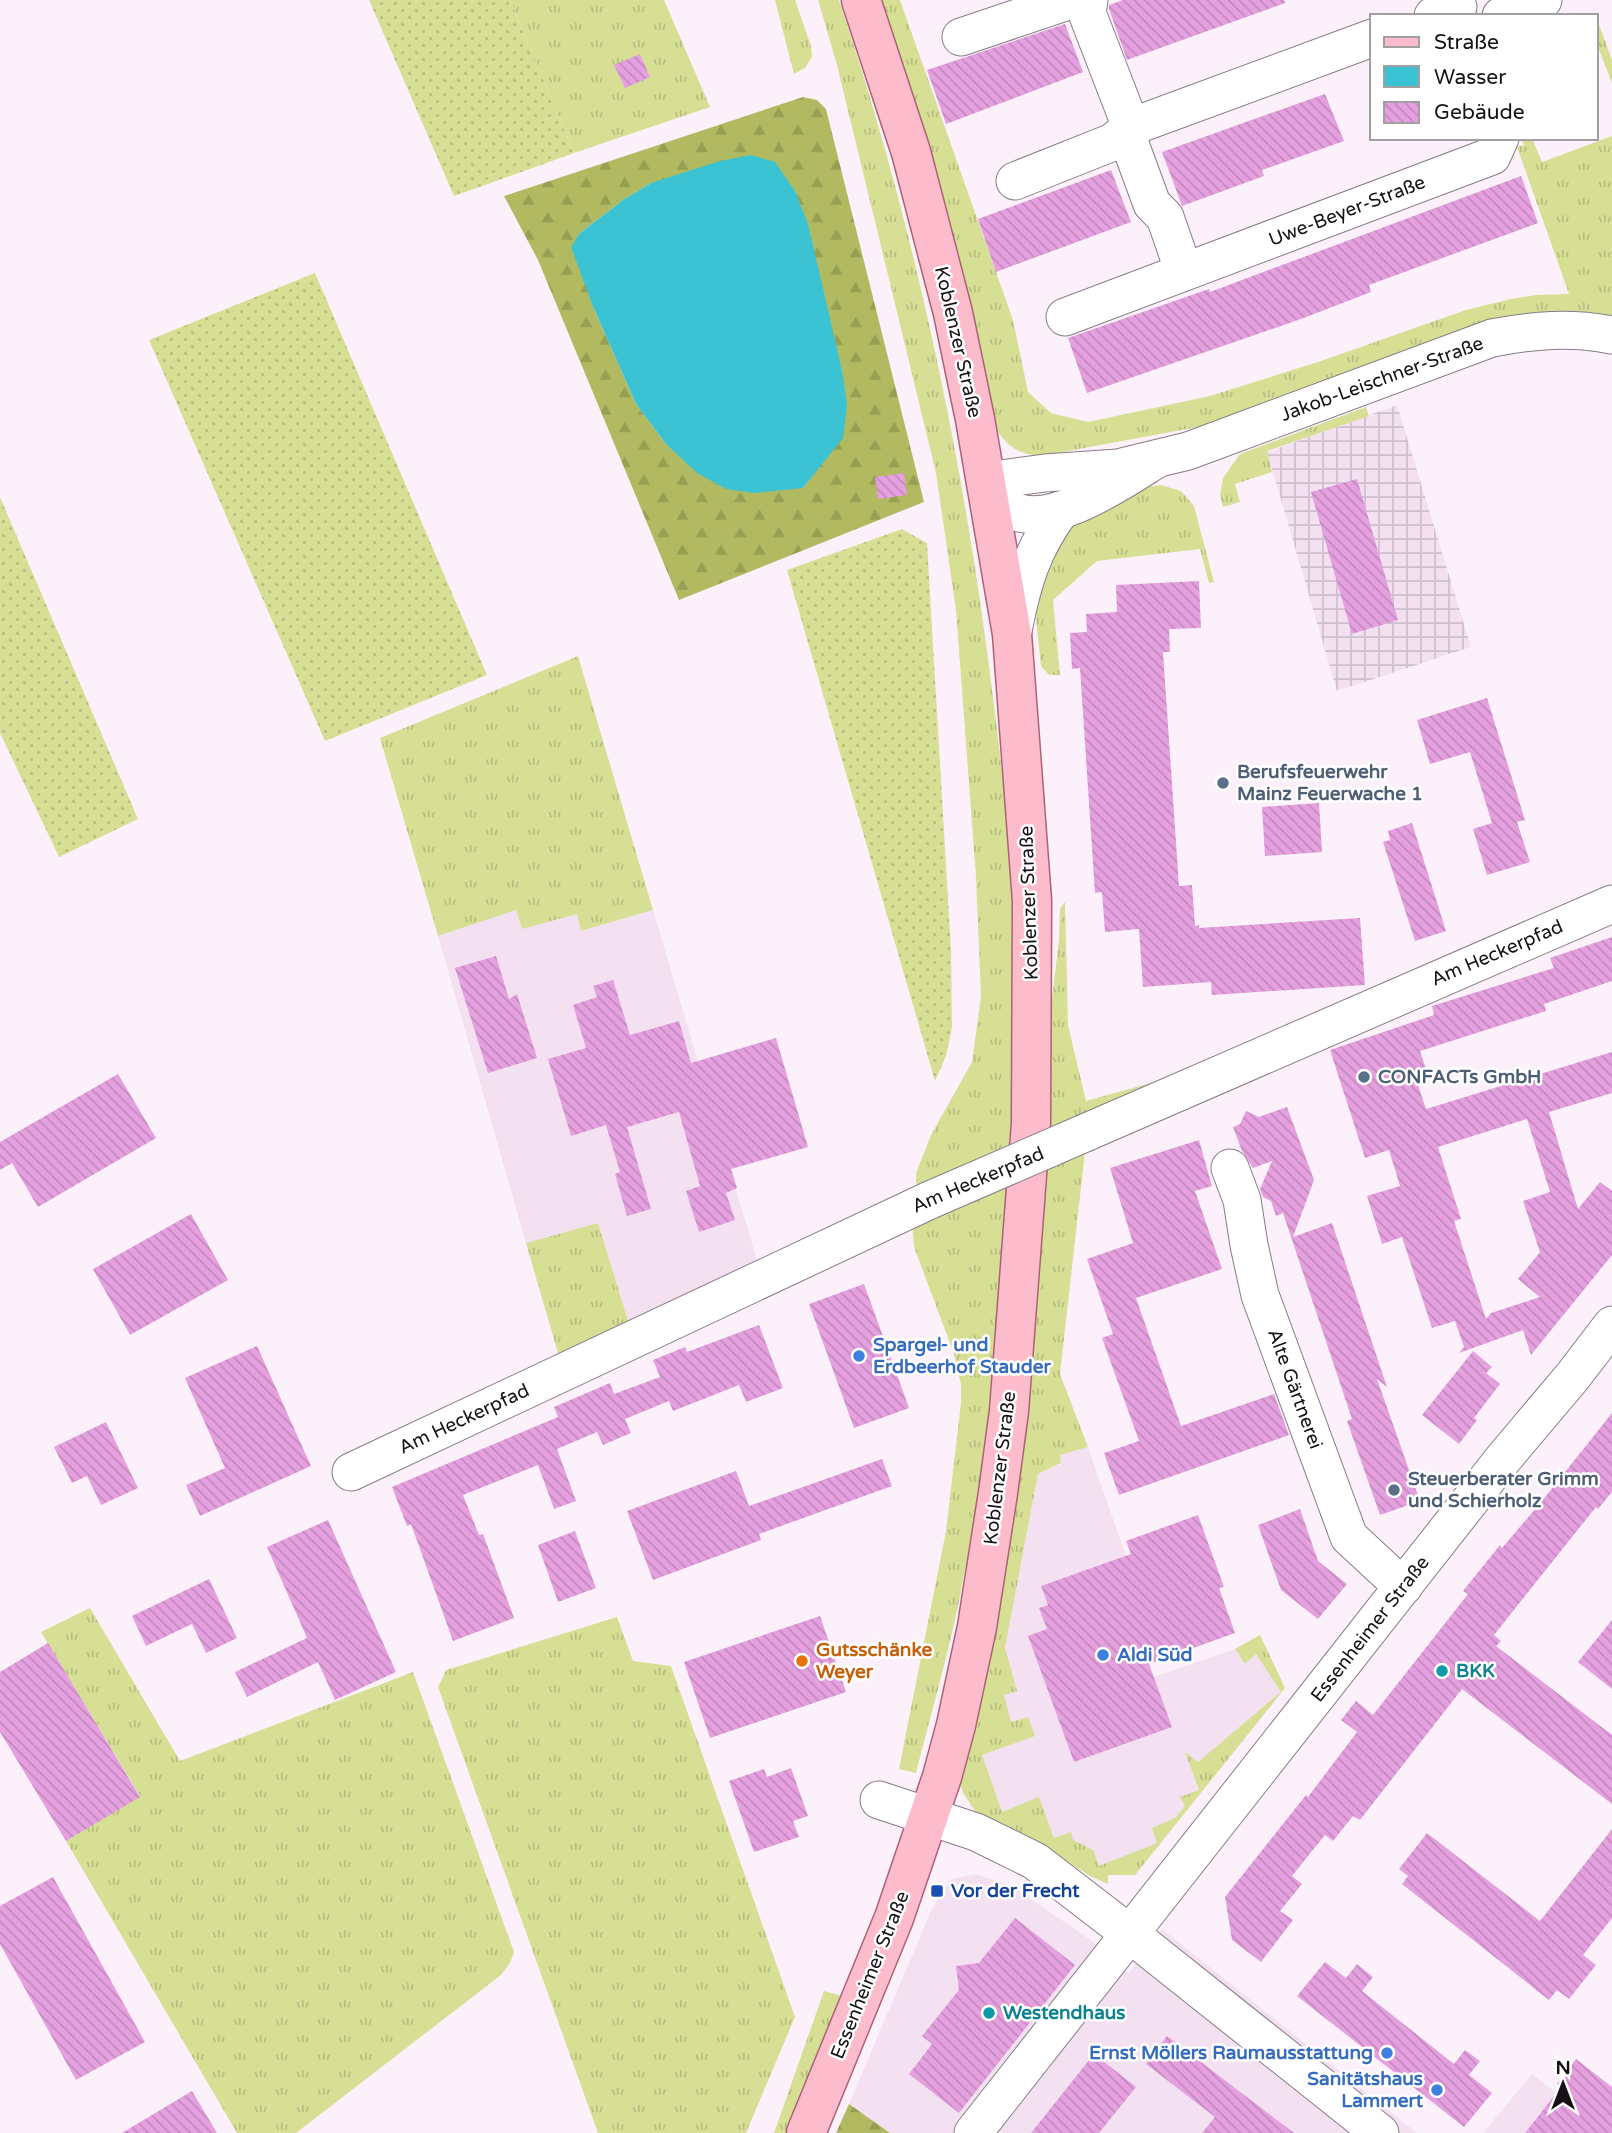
<svg xmlns="http://www.w3.org/2000/svg" width="1612" height="2133" viewBox="0 0 1612 2133" font-family="'Varela Round',sans-serif">
  <style>
    .built { fill: #f3e1f1 }
    .industrial { fill: url(#industrial-grid) }
    .grass { fill: url(#grass-tufts) }
    .forest { fill: url(#forest-firs); fill-rule: evenodd }
    .garden { fill: url(#garden-dots) }
    .water { fill: #3bc3d3 }
    .building { fill: url(#building-back-hatch); fill-rule: evenodd }
    .lines { fill: none; stroke-linecap: round; stroke-linejoin: round }
    .minor-casing { stroke: #867c85; stroke-width: 39 }
    .major-casing { stroke: #ab6374; stroke-width: 41 }
    .minor { stroke: #fff; stroke-width: 37 }
    .major { stroke: #fdbccb; stroke-width: 38 }
    .minor-bridge-casing { stroke: #867c85; stroke-width: 39; stroke-linecap: butt }
    .minor-bridge { stroke: #fff; stroke-width: 37 }
    .service-dot { fill: #5c6f8a; stroke: #fff; stroke-width: 2.5 }
    .shop-dot { fill: #3f7fe0; stroke: #fff; stroke-width: 2.5 }
    .food-dot { fill: #e8710a; stroke: #fff; stroke-width: 2.5 }
    .culture-dot { fill: #0f9aa8; stroke: #fff; stroke-width: 2.5 }
    .transit-dot { fill: #1a4fb4; stroke: #fff; stroke-width: 2.5 }
    .labels { text-anchor: middle; dominant-baseline: central; stroke-width: 5; stroke-linejoin: round; paint-order: stroke }
    .street-label { font-size: 19px; fill: #151114; stroke: #fff }
    .service-label { font-size: 19px; font-weight: bold; fill: #4e5e75; stroke: #fff; text-anchor: start }
    .shop-label { font-size: 19px; font-weight: bold; fill: #366cbe; stroke: #fff; text-anchor: start }
    .food-label { font-size: 19px; font-weight: bold; fill: #c56008; stroke: #fff; text-anchor: start }
    .culture-label { font-size: 19px; font-weight: bold; fill: #0d838f; stroke: #fff; text-anchor: start }
    .transit-label { font-size: 19px; font-weight: bold; fill: #164399; stroke: #fff; text-anchor: start }
  </style>
  <defs>
    <pattern id="industrial-grid" width="8" height="8" patternUnits="userSpaceOnUse" patternTransform="scale(1.75)"><rect width="8" height="8" fill="#f3e1f1"/><path d="M0 4h8M4 0v8" fill="none" stroke="#cfc0ce"/></pattern>
    <pattern id="grass-tufts" width="24" height="20" patternUnits="userSpaceOnUse" patternTransform="scale(1.75)"><rect width="24" height="20" fill="#d7df95"/><path d="M3 7l-1-3M5 7V3M7 7l1-3M15 17l-1-3M17 17v-4M19 17l1-3" fill="none" stroke="#b8be80"/></pattern>
    <pattern id="forest-firs" width="22" height="20" patternUnits="userSpaceOnUse" patternTransform="scale(1.75)"><rect width="22" height="20" fill="#b1ba60"/><path d="M5 1l3.5 6h-7zM16 11l3.5 6h-7z" fill="#979f52"/></pattern>
    <pattern id="garden-dots" width="8" height="8" patternUnits="userSpaceOnUse" patternTransform="scale(1.75)"><rect width="8" height="8" fill="#d7df95"/><path d="M2 2h.1M6 6h.1" fill="none" stroke="#b8be80" stroke-width="1.8" stroke-linecap="round"/></pattern>
    <pattern id="building-back-hatch" width="6" height="6" patternUnits="userSpaceOnUse" patternTransform="scale(1.75)"><rect width="6" height="6" fill="#e5a0df"/><path d="M-1 5l2 2M0 0l6 6M5-1l2 2" fill="none" stroke="#c489be"/></pattern>
  </defs>
  <rect width="100%" height="100%" fill="#fcf1fb"/>
  <g class="built">
    <polygon points="516,909 577,914 582,931 653,910 759,1267 630,1327 598,1223 526,1243 438,936"/>
    <polygon points="1088,1447 1129,1565 1115,1570 1154,1677 1235,1649 1260,1635 1285,1688 1135,1875 1108,1875 1108,1884 1090,1876 1031,1838 976,1812 969,1805 1005,1648 1038,1474 1061,1464 1060,1455"/>
    <polygon points="976,1874 1013,1887 1088,1938 1129,1973 1162,1929 1417,2133 890,2133 849,2104 931,1911 951,1879"/>
    <polygon points="1532,2074 1607,2133 1483,2133"/>
  </g>
  <polygon class="industrial" points="1397,405 1471,647 1337,691 1267,452"/>
  <g class="grass">
    <polygon points="510,0 664,0 710,107 574,153"/>
    <polygon points="775,0 795,0 811,46 812,57 805,68 794,74"/>
    <path d="M818,0H839C915,226 964,461 993,697C1007,808 1018,919 1019,1031C1020,1085 1012,1140 1009,1193C1005,1250 1004,1308 997,1365C986,1446 974,1526 958,1606C946,1662 930,1718 916,1773L899,1769L946,1531L961,1403V1384L954,1354L914,1247L912,1221L917,1188L916,1173L931,1135L972,1062L981,996L976,877L956,610L936,473L837,65Z"/>
    <path d="M874,0H900L1013,320L1028,392L1051,413L1088,422L1210,396L1318,362L1466,310L1511,299L1536,295L1569,294L1517,147L1524,145L1521,138H1532L1542,162L1612,136V322L1320,391L1198,427L1041,456C1008,453 1000,438 987,410Z"/>
    <polygon points="1596,16 1612,60 1612,83 1596,42"/>
    <polygon points="1366,407 1369,416 1267,451 1272,472 1235,484 1240,502 1223,507 1220,495 1223,478 1240,454"/>
    <polygon points="1161,485 1181,491 1194,506 1214,582 1209,583 1200,549 1097,561 1053,600 1060,675 1049,675 1041,666 1034,601 1036,588 1069,527 1139,488"/>
    <polygon points="578,656 653,910 581,931 577,914 522,929 516,910 438,936 380,738"/>
    <polygon points="1065,902 1068,1025 1086,1101 1179,1075 1086,1143 1060,1374 1088,1447 1060,1455 1061,1463 1038,1474 1005,1648 1017,1691 1004,1695 1011,1722 1028,1717 1035,1736 982,1755 1002,1812 1039,1797 1054,1838 1071,1832 1073,1840 1093,1850 1099,1866 1157,1843 1152,1828 1175,1818 1185,1806 1180,1797 1199,1790 1185,1752 1198,1762 1281,1692 1256,1654 1245,1664 1235,1649 1260,1635 1285,1688 1135,1875 1108,1875 1108,1884 1090,1876 1031,1838 976,1812 963,1793 958,1778 1059,940 1060,909"/>
    <polygon points="598,1223 630,1327 560,1360 526,1243"/>
    <polygon points="90,1608 180,1761 413,1672 514,1952 510,1963 501,1975 296,2133 237,2133 66,1841 140,1796 41,1632"/>
    <polygon points="617,1617 633,1661 671,1666 795,2017 746,2133 598,2133 438,1687 446,1670"/>
    <polygon points="824,1991 842,1996 793,2133 774,2133"/>
  </g>
  <g class="forest">
    <path d="M803,97L817,100L826,109L924,502L679,600L538,260L504,196ZM651,183L828,315L842,370L818,468L803,488L666,444L636,404L594,309L580,233L623,200Z"/>
    <polygon points="849,2104 890,2133 836,2133"/>
  </g>
  <g class="garden">
    <polygon points="369,0 510,0 574,153 454,196"/>
    <polygon points="315,273 487,675 325,741 149,340"/>
    <polygon points="0,497 138,819 59,857 0,733"/>
    <polygon points="902,529 927,543 951,950 952,1027 946,1056 935,1081 787,570"/>
  </g>
  <polygon class="water" points="751,155 775,162 795,191 808,224 842,370 847,405 843,438 803,488 754,493 726,489 697,473 666,444 636,404 594,309 571,247 580,233 623,200 651,183 720,161"/>
  <g class="building">
    <polygon points="1123,0 1284,0 1285,3 1127,60 1109,9 1109,5"/>
    <polygon points="1065,24 1083,72 946,124 927,70"/>
    <polygon points="640,54 650,77 625,88 614,65"/>
    <polygon points="1325,94 1344,141 1262,170 1264,176 1182,206 1162,152"/>
    <polygon points="1111,170 1131,222 996,272 978,219"/>
    <polygon points="1521,176 1538,223 1369,285 1371,292 1301,319 1087,393 1068,338 1209,289 1210,292"/>
    <polygon points="904,473 907,495 878,499 875,477"/>
    <polygon points="1357,479 1398,620 1352,634 1311,492"/>
    <polygon points="1199,581 1201,628 1169,629 1170,652 1163,652 1179,886 1192,885 1195,926 1199,925 1199,928 1360,918 1365,985 1212,995 1211,982 1143,987 1139,929 1105,932 1102,892 1095,893 1080,668 1072,669 1070,633 1087,632 1086,614 1117,612 1116,585"/>
    <polygon points="1487,698 1525,820 1517,822 1530,862 1487,875 1473,829 1492,823 1470,752 1430,764 1417,720"/>
    <polygon points="1319,803 1322,852 1265,856 1262,807"/>
    <polygon points="1412,823 1446,931 1415,941 1383,842 1390,840 1388,831"/>
    <path d="M1612,937V981L1544,1004L1546,1011L1420,1051L1426,1069L1414,1073L1426,1109L1612,1052V1093L1549,1112L1578,1209L1600,1182L1612,1191V1255L1531,1355L1523,1330L1459,1353L1464,1347L1455,1321L1432,1328L1402,1237L1382,1244L1367,1196L1400,1186L1389,1150L1365,1158L1330,1050L1434,1015L1432,1006L1554,968L1550,958ZM1527,1119L1550,1192L1523,1201L1540,1252L1518,1279L1540,1297L1491,1313L1486,1319L1454,1221L1461,1219L1438,1147Z"/>
    <polygon points="496,956 509,999 517,994 537,1058 488,1073 455,968"/>
    <polygon points="613,980 630,1035 679,1021 691,1063 776,1038 808,1147 731,1169 737,1188 726,1193 735,1220 699,1232 686,1191 700,1186 679,1112 627,1127 651,1209 627,1216 615,1174 620,1172 606,1125 571,1136 548,1059 586,1048 573,1005 597,997 593,986"/>
    <polygon points="118,1074 156,1138 38,1207 12,1163 0,1170 0,1142"/>
    <polygon points="1287,1107 1314,1180 1293,1237 1332,1223 1387,1387 1377,1379 1420,1501 1380,1515 1347,1421 1352,1419 1283,1213 1276,1216 1271,1201 1263,1197 1260,1189 1272,1161 1253,1168 1242,1151 1233,1127 1240,1124 1246,1111 1259,1117"/>
    <polygon points="1199,1140 1212,1186 1195,1191 1222,1269 1136,1298 1181,1426 1274,1394 1289,1435 1119,1495 1104,1453 1139,1441 1102,1338 1113,1334 1087,1259 1133,1243 1110,1168"/>
    <polygon points="191,1214 228,1280 130,1335 93,1269"/>
    <polygon points="864,1284 909,1408 854,1428 809,1304"/>
    <polygon points="759,1325 783,1388 746,1402 739,1385 673,1411 669,1401 625,1419 631,1433 603,1445 597,1432 557,1449 576,1501 554,1509 538,1465 463,1495 479,1535 483,1534 514,1618 453,1641 411,1524 407,1526 392,1487 558,1417 554,1407 610,1383 614,1394 660,1377 653,1360 685,1347 687,1352"/>
    <polygon points="257,1346 311,1466 200,1516 186,1485 225,1468 185,1378"/>
    <polygon points="1473,1351 1492,1367 1486,1373 1500,1384 1474,1418 1477,1420 1459,1444 1422,1415"/>
    <polygon points="1612,1413 1612,1492 1598,1509 1596,1507 1494,1635 1501,1641 1496,1646 1612,1735 1612,1804 1462,1689 1360,1820 1353,1816 1333,1841 1325,1835 1292,1876 1302,1884 1280,1911 1293,1920 1261,1962 1232,1940 1225,1897 1306,1795 1308,1797 1357,1732 1341,1720 1356,1701 1373,1715 1468,1594 1463,1591 1500,1545 1502,1548 1542,1501"/>
    <polygon points="106,1422 138,1488 101,1505 87,1476 72,1483 54,1447"/>
    <polygon points="882,1459 892,1486 759,1534 761,1540 653,1580 627,1511 736,1471 749,1506"/>
    <polygon points="1300,1509 1318,1561 1347,1584 1318,1619 1281,1590 1258,1525"/>
    <polygon points="1198,1515 1224,1587 1219,1588 1235,1633 1149,1664 1172,1727 1074,1762 1028,1636 1047,1629 1039,1608 1048,1605 1041,1586 1131,1554 1126,1541"/>
    <polygon points="328,1520 396,1672 335,1700 318,1662 247,1697 235,1672 307,1638 267,1547"/>
    <polygon points="575,1531 596,1588 558,1602 538,1545"/>
    <polygon points="209,1579 237,1638 206,1653 192,1624 146,1646 132,1616"/>
    <polygon points="820,1616 846,1692 710,1738 684,1662"/>
    <polygon points="1612,1620 1612,1689 1578,1662"/>
    <polygon points="48,1643 140,1797 66,1841 0,1732 0,1672"/>
    <polygon points="791,1768 808,1816 793,1821 799,1837 754,1852 729,1781 764,1769 767,1777"/>
    <polygon points="1612,1829 1612,1918 1583,1955 1596,1965 1569,1999 1557,1990 1549,2000 1402,1884 1408,1876 1399,1869 1427,1833 1540,1921"/>
    <polygon points="53,1877 145,2042 76,2080 0,1944 0,1906"/>
    <polygon points="1015,1918 1075,1965 959,2113 909,2074 932,2044 922,2036 959,1990 956,1966 979,1963"/>
    <polygon points="1325,1962 1346,1978 1357,1964 1373,1977 1362,1991 1454,2064 1465,2050 1480,2061 1469,2075 1492,2093 1464,2127 1297,1996"/>
    <polygon points="1167,2036 1294,2133 1202,2133 1215,2117 1146,2064"/>
    <polygon points="1094,2054 1136,2087 1099,2133 1031,2133"/>
    <polygon points="1576,2059 1612,2087 1612,2133 1525,2133 1561,2087 1557,2084"/>
    <polygon points="192,2091 217,2133 122,2133"/>
  </g>
  <g class="lines">
    <defs>
      <g id="minor">
        <polyline points="1089,0 1087,13 1131,127 1130,144 1152,204 1165,217 1184,272"/>
        <polyline points="1433,16 1458,7"/>
        <polyline points="1501,16 1543,0"/>
        <polyline points="961,37 1071,0"/>
        <polyline points="1015,181 1113,142 1131,127 1372,38"/>
        <polyline points="1065,317 1492,156 1500,138"/>
        <path d="M1157,459C1123,480 1052,530 1011,510C1000,504 993,491 986,481L1045,473L1118,468L1188,451L1492,338C1534,330 1570,327 1612,335"/>
        <path d="M1013,631C1022,584 1032,549 1061,510"/>
        <polyline points="1087,1132 1612,904"/>
        <polyline points="1230,1168 1242,1200 1249,1245 1260,1295 1349,1537 1403,1587"/>
        <polyline points="351,1472 930,1200"/>
        <polyline points="879,1800 976,1832 1035,1861 1130,1934 1380,2133"/>
        <polyline points="973,2133 1503,1459 1573,1376 1612,1325"/>
      </g>
      <polyline id="major" points="806,2133 894,1918 942,1777 956,1725 977,1627 998,1493 1009,1411 1031,1123 1032,901 1012,634 975,419 953,313 911,152 861,0"/>
    </defs>
    <use href="#minor" class="minor-casing"/>
    <use href="#major" class="major-casing"/>
    <use href="#minor" class="minor"/>
    <use href="#major" class="major"/>
    <defs>
      <polyline id="minor-bridge" points="930,1200 1087,1132"/>
    </defs>
    <use href="#minor-bridge" class="minor-bridge-casing"/>
    <use href="#minor-bridge" class="minor-bridge"/>
  </g>
  <g class="service-dot">
    <circle cx="1223" cy="783" r="7"/>
    <circle cx="1364" cy="1077" r="7"/>
    <circle cx="1394" cy="1490" r="7"/>
  </g>
  <g class="shop-dot">
    <circle cx="859" cy="1356" r="7"/>
    <circle cx="1103" cy="1655" r="7"/>
    <circle cx="1387" cy="2053" r="7"/>
    <circle cx="1437" cy="2090" r="7"/>
  </g>
  <circle class="food-dot" cx="802" cy="1661" r="7"/>
  <g class="culture-dot">
    <circle cx="1442" cy="1671" r="7"/>
    <circle cx="989" cy="2013" r="7"/>
  </g>
  <rect class="transit-dot" x="930" y="1884" width="14" height="14" rx="3.5"/>
  <g class="labels">
    <g class="street-label">
      <text transform="translate(1347 211) rotate(-21)">Uwe-Beyer-Straße</text>
      <text transform="translate(958 342) rotate(77)">Koblenzer Straße</text>
      <text transform="translate(1382 379) rotate(-20)">Jakob-Leischner-Straße</text>
      <text transform="translate(1029 903) rotate(-92)">Koblenzer Straße</text>
      <text transform="translate(1497 953) rotate(-23)">Am Heckerpfad</text>
      <text transform="translate(978 1180) rotate(-23)">Am Heckerpfad</text>
      <text transform="translate(1295 1389) rotate(70)">Alte Gärtnerei</text>
      <text transform="translate(464 1419) rotate(-25)">Am Heckerpfad</text>
      <text transform="translate(1000 1468) rotate(-83)">Koblenzer Straße</text>
      <text transform="translate(1370 1629) rotate(-52)">Essenheimer Straße</text>
      <text transform="translate(870 1975) rotate(-68)">Essenheimer Straße</text>
    </g>
    <g class="service-label">
      <text x="1237" y="772">Berufsfeuerwehr<tspan x="1237" dy="22">Mainz Feuerwache 1</tspan></text>
      <text x="1378" y="1077">CONFACTs GmbH</text>
      <text x="1408" y="1479">Steuerberater Grimm<tspan x="1408" dy="22">und Schierholz</tspan></text>
    </g>
    <g class="shop-label">
      <text x="873" y="1345">Spargel- und<tspan x="873" dy="22">Erdbeerhof Stauder</tspan></text>
      <text x="1117" y="1655">Aldi Süd</text>
      <text x="1373" y="2053" text-anchor="end">Ernst Möllers Raumausstattung</text>
      <text x="1423" y="2079" text-anchor="end">Sanitätshaus<tspan x="1423" dy="22">Lammert</tspan></text>
    </g>
    <g class="food-label">
      <text x="816" y="1650">Gutsschänke<tspan x="816" dy="22">Weyer</tspan></text>
    </g>
    <g class="culture-label">
      <text x="1456" y="1671">BKK</text>
      <text x="1003" y="2013">Westendhaus</text>
    </g>
    <g class="transit-label">
      <text x="951" y="1891">Vor der Frecht</text>
    </g>
  </g>
  <rect x="1370" y="14" width="228" height="126" fill="#ffffff" stroke="#a1a0a1" stroke-width="2"/>
  <rect x="1384" y="37" width="35" height="10" fill="#fdbccb" stroke="#a1a0a1" stroke-width="2"/>
  <text x="1434" y="49" font-size="21" fill="#151114">Straße</text>
  <rect x="1384" y="66" width="35" height="21" fill="#3bc3d3" stroke="#a1a0a1" stroke-width="2"/>
  <text x="1434" y="84" font-size="21" fill="#151114">Wasser</text>
  <rect x="1384" y="102" width="35" height="21" fill="url(#building-back-hatch)" stroke="#a1a0a1" stroke-width="2"/>
  <text x="1434" y="119" font-size="21" fill="#151114">Gebäude</text>
  <g transform="translate(1563 2084)" stroke="#ffffff" stroke-width="5" paint-order="stroke">
  <path d="M0-5L12 26L0 18L-12 26Z" fill="#151114"/>
  <text y="-10" font-size="19" font-weight="bold" text-anchor="middle" fill="#151114">N</text>
  </g>
</svg>
